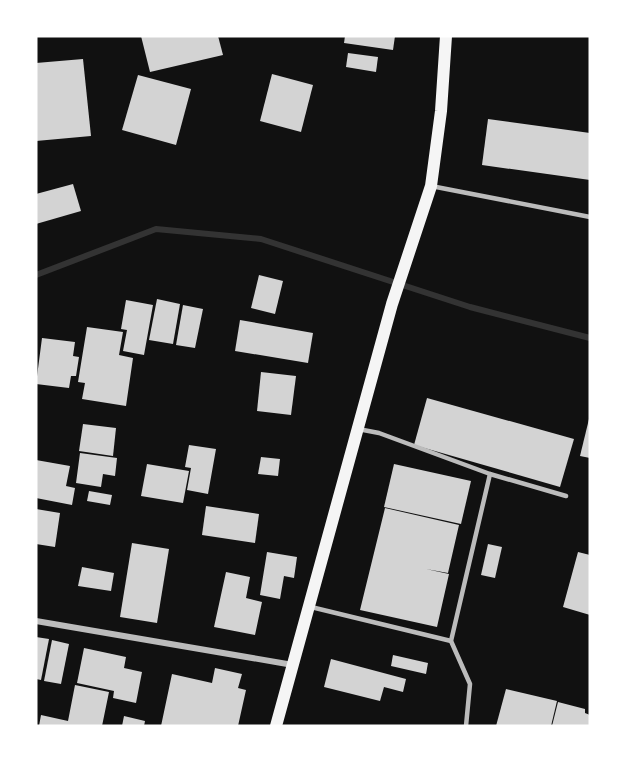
<svg xmlns="http://www.w3.org/2000/svg" width="626" height="762" viewBox="0 0 626 762" font-family="Barlow,sans-serif">
  <style>
    .lines { fill: none; stroke-linecap: round; stroke-linejoin: round }
    .stream { stroke: #333; stroke-width: 6 }
    .building { fill: #d3d3d3 }
    .service { stroke: #bcbcbc; stroke-width: 4.5 }
    .minor { stroke: #bcbcbc; stroke-width: 6 }
    .secondary { stroke: #f5f5f5; stroke-width: 12 }
  </style>
  <rect width="100%" height="100%" fill="#111"/>
  <g class="lines">
    <polyline class="stream" points="36,275 156,229 261,239 470,307 590,338"/>
  </g>
  <g class="building">
    <polygon points="141,36 218,36 223,55 150,72"/>
    <polygon points="345,36 395,36 393,50 344,43"/>
    <polygon points="348,53 378,57 376,72 346,67"/>
    <polygon points="83,59 91,136 36,141 36,63"/>
    <polygon points="272,74 313,85 301,132 260,121"/>
    <polygon points="138,75 191,89 176,145 122,130"/>
    <polygon points="488,119 590,133 590,180 482,165"/>
    <polygon points="73,184 81,211 36,224 36,194"/>
    <polygon points="259,275 283,281 275,314 251,308"/>
    <polygon points="157,299 180,304 173,344 149,340"/>
    <polygon points="126,300 153,305 144,355 123,351 127,330 121,329"/>
    <polygon points="183,305 203,309 195,348 176,345"/>
    <polygon points="240,320 313,333 308,363 235,351"/>
    <polygon points="87,327 123,332 119,355 133,358 126,406 82,399 85,383 78,382"/>
    <polygon points="42,338 75,342 73,356 79,357 76,376 71,376 69,388 36,384"/>
    <polygon points="261,372 296,376 291,415 257,411"/>
    <polygon points="427,398 574,439 560,487 414,445"/>
    <polygon points="589,419 590,419 590,458 580,456"/>
    <polygon points="83,424 116,428 113,456 79,451"/>
    <polygon points="189,445 216,449 208,494 187,490 191,468 185,467"/>
    <polygon points="80,453 117,458 115,476 103,474 101,487 76,483"/>
    <polygon points="261,457 280,459 278,476 258,474"/>
    <polygon points="36,460 70,466 66,486 75,488 72,505 36,498"/>
    <polygon points="147,464 189,471 183,503 141,496"/>
    <polygon points="394,464 471,481 461,524 384,507"/>
    <polygon points="89,491 112,495 110,505 87,501"/>
    <polygon points="206,506 259,514 255,543 202,535"/>
    <polygon points="385,508 459,525 448,573 426,569 449,574 437,627 360,610"/>
    <polygon points="36,509 60,513 55,547 36,544"/>
    <polygon points="132,543 169,549 157,623 120,617"/>
    <polygon points="488,544 502,547 495,578 481,575"/>
    <polygon points="267,552 297,557 294,578 284,576 280,599 260,595"/>
    <polygon points="578,552 590,555 590,615 563,607"/>
    <polygon points="82,567 114,573 111,591 78,586"/>
    <polygon points="226,572 250,577 246,598 262,602 255,635 214,627"/>
    <polygon points="36,637 49,639 41,680 36,679"/>
    <polygon points="52,640 69,644 61,684 44,681"/>
    <polygon points="84,648 126,657 124,668 142,672 136,703 113,698 114,691 77,683"/>
    <polygon points="393,655 428,663 426,674 391,666"/>
    <polygon points="331,659 406,679 403,692 384,687 380,701 324,687"/>
    <polygon points="215,668 242,674 238,688 246,690 238,726 161,726 172,674 212,683"/>
    <polygon points="75,685 109,692 102,726 39,726 41,715 68,721"/>
    <polygon points="506,689 557,701 551,726 496,726"/>
    <polygon points="558,702 585,709 585,713 590,715 590,726 552,726"/>
    <polygon points="124,716 145,721 144,726 122,726"/>
  </g>
  <g class="lines">
    <g class="service">
      <polyline points="431,186 590,217"/>
      <polyline points="358,429 379,433 490,474 566,496"/>
      <polyline points="311,607 451,641"/>
      <polyline points="466,726 470,684 451,641 490,474"/>
    </g>
    <polyline class="minor" points="36,621 293,665"/>
    <polyline class="secondary" points="276,726 392,304 431,186 441,111 446,36"/>
  </g>
  <rect width="626" height="762" fill="none" stroke="#ffffff" stroke-width="75"/>
</svg>
